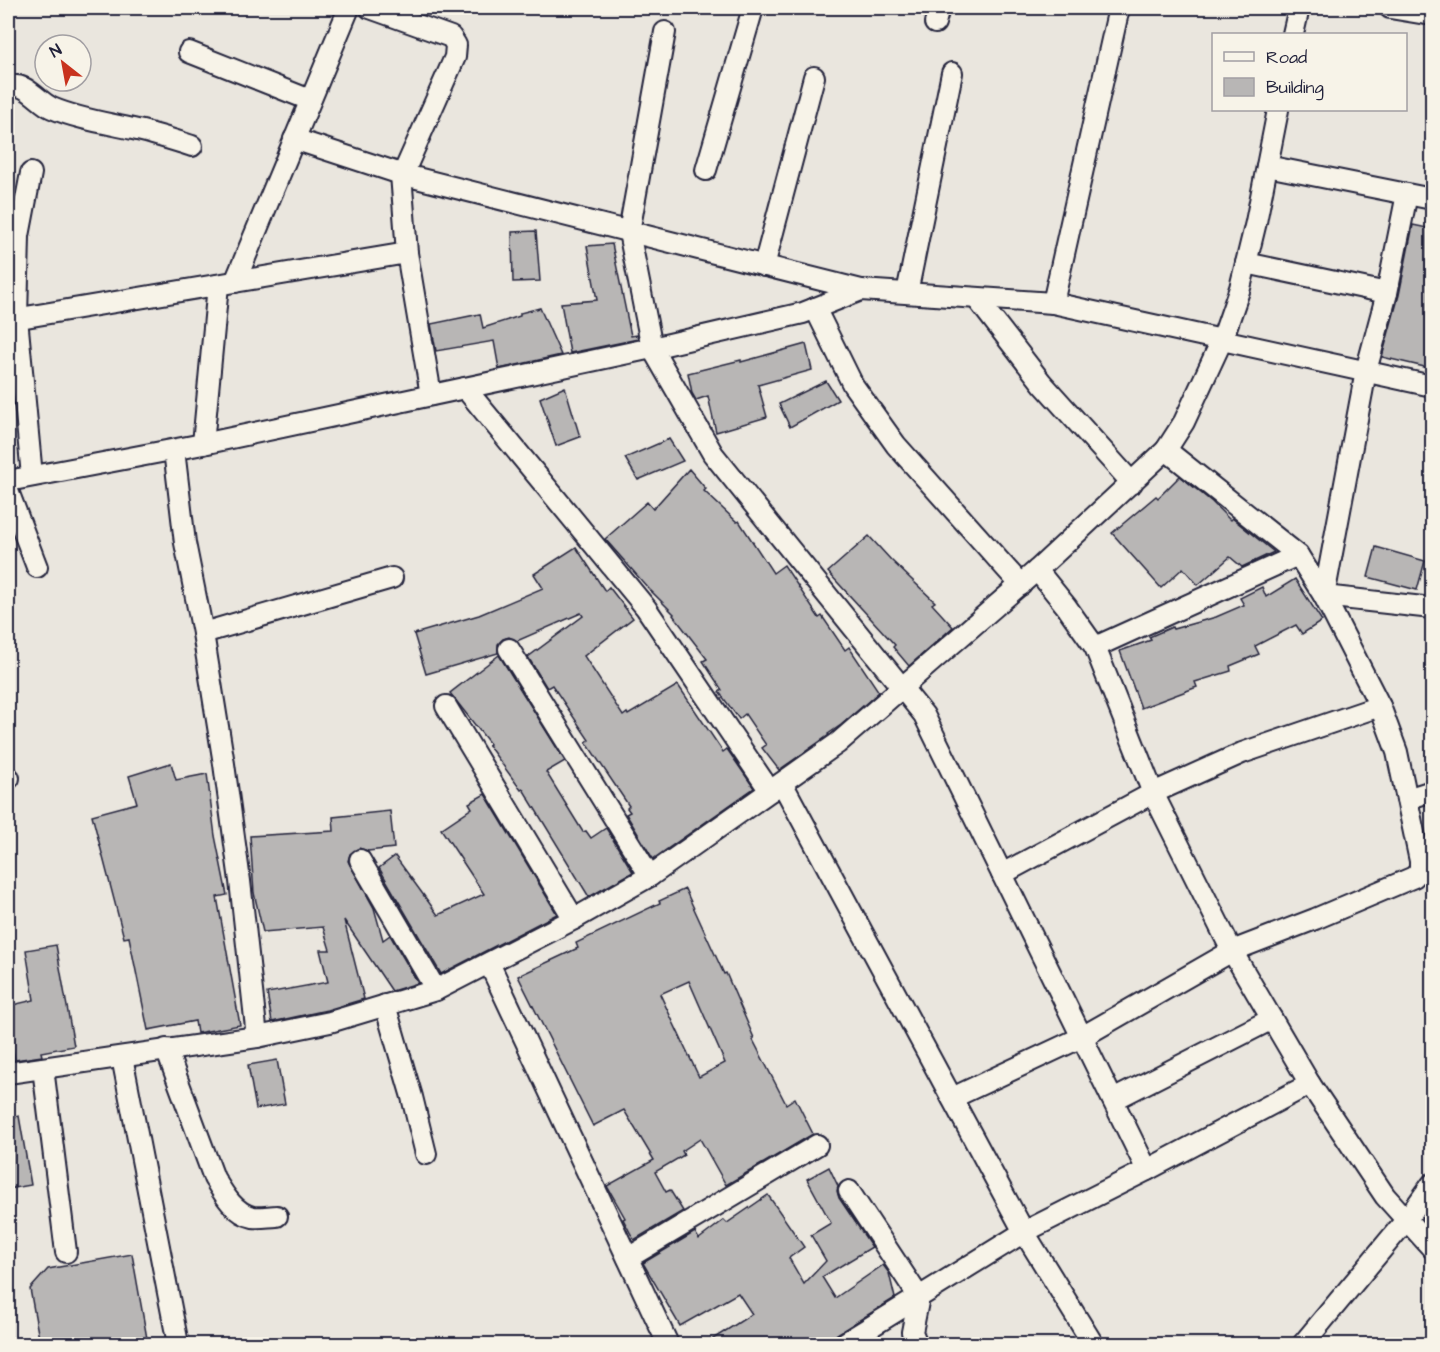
<svg xmlns="http://www.w3.org/2000/svg" width="1440" height="1352" viewBox="0 0 1440 1352" font-family="'Architects Daughter',sans-serif">
  <style>
    .building { fill: #b8b6b5; stroke: #22223b; stroke-width: 1.5; fill-rule: evenodd }
    .lines { fill: none; stroke-linecap: round; stroke-linejoin: round }
    .minor-casing { stroke: #22223b; stroke-width: 24 }
    .minor { stroke: #f7f3e8; stroke-width: 20 }
  </style>
  <rect width="100%" height="100%" fill="#eae6de"/>
  <filter id="ink" filterUnits="userSpaceOnUse"><feTurbulence type="fractalNoise" baseFrequency=".0167" numOctaves="2"/><feDisplacementMap in="SourceGraphic" scale="12" xChannelSelector="R" yChannelSelector="G"/><feConvolveMatrix kernelMatrix="1 2 1 2 8 2 1 2 1" color-interpolation-filters="sRGB"/></filter>
  <g filter="url(#ink)">
    <g class="building">
      <polygon points="1413,225 1432,229 1432,357 1429,368 1382,357 1399,295"/>
      <polygon points="536,231 540,281 513,282 512,232"/>
      <polygon points="612,244 631,336 637,335 638,339 570,353 561,303 597,300 587,246"/>
      <polygon points="540,308 561,355 499,369 494,341 436,351 431,324 480,314 483,328 520,316 520,313"/>
      <polygon points="806,344 812,370 758,385 767,417 716,432 708,396 696,400 692,393 688,373 741,360 741,362"/>
      <polygon points="826,381 838,400 790,427 779,404"/>
      <polygon points="565,387 580,437 556,446 540,398"/>
      <polygon points="669,439 683,461 638,480 625,458"/>
      <polygon points="689,469 706,489 704,491 737,522 739,521 773,573 784,565 819,618 822,616 845,650 849,647 879,692 841,725 828,734 829,735 779,770 762,748 766,745 745,714 739,719 719,692 722,690 703,661 707,659 673,615 674,614 649,589 605,539 647,502 653,509"/>
      <polygon points="1180,476 1212,502 1230,520 1232,518 1274,552 1242,567 1230,557 1198,585 1183,568 1161,588 1112,533 1156,496 1158,498"/>
      <polygon points="869,536 891,560 935,602 932,604 953,627 909,666 893,647 895,645 828,572"/>
      <polygon points="576,547 605,591 609,587 633,618 584,656 623,716 627,713 628,715 678,685 723,752 727,749 754,788 653,859 626,814 630,812 627,808 629,806 586,742 589,740 552,685 547,688 528,657 583,616 581,613 517,641 509,637 503,639 498,644 498,653 426,674 414,634 479,615 543,588 534,574"/>
      <polygon points="1376,547 1425,561 1417,590 1368,577"/>
      <polygon points="1295,579 1322,621 1302,634 1296,625 1255,646 1259,654 1230,666 1231,671 1195,682 1197,687 1141,708 1120,651 1151,640 1149,637 1172,627 1173,629 1216,617 1244,605 1240,598 1262,587 1266,597"/>
      <polygon points="499,655 565,761 546,772 583,832 586,831 591,838 606,828 633,872 589,897 523,789 521,790 488,745 490,744 450,693"/>
      <polygon points="171,763 176,780 207,774 215,836 227,895 217,897 240,1025 197,1033 195,1021 148,1030 129,937 124,938 92,815 137,803 129,776"/>
      <polygon points="485,794 557,914 441,974 379,868 395,856 438,915 484,894 441,829 472,808 469,803"/>
      <polygon points="390,811 394,848 368,851 359,848 350,854 348,861 374,908 383,940 390,935 418,983 392,991 344,920 364,999 327,1010 272,1022 267,993 328,982 320,950 330,950 323,927 263,932 254,893 250,836 334,831 333,817"/>
      <path d="M685,889L724,974L726,973L754,1038H752L786,1104L795,1098L813,1134L726,1185L700,1139L682,1151L684,1155L655,1172L666,1192L670,1190L683,1211L634,1240L623,1219L625,1218L607,1186L654,1160L624,1110L593,1126L518,976L578,948L576,943L660,903L659,901ZM689,981L725,1063L699,1077L660,994Z"/>
      <polygon points="56,945 74,1046 41,1052 42,1056 15,1060 8,1025 8,1006 34,1000 26,950"/>
      <polygon points="277,1060 285,1104 256,1109 248,1065"/>
      <polygon points="19,1116 31,1185 8,1189 8,1118"/>
      <polygon points="829,1167 838,1186 837,1191 839,1198 872,1247 822,1277 835,1298 883,1265 889,1273 895,1298 837,1334 830,1344 705,1344 752,1314 738,1293 680,1326 643,1263 695,1232 699,1239 724,1220 727,1223 768,1195 804,1247 789,1258 804,1284 826,1261 811,1235 831,1223 807,1179"/>
      <polygon points="132,1254 148,1344 40,1344 30,1289 48,1269"/>
    </g>
    <g class="lines">
      <defs>
        <g id="minor">
          <polyline points="370,8 451,37 456,45 455,57 403,174"/>
          <polyline points="1119,8 1053,303 1222,340 1184,422 1166,450 1037,570 1066,606 1095,647 1153,793 1232,951 1310,1084 1385,1196 1432,1248"/>
          <polyline points="1390,8 1432,15"/>
          <polyline points="935,23 939,8"/>
          <polyline points="665,32 629,232 652,348 713,454 924,715 1147,1170"/>
          <polyline points="1293,34 1299,8"/>
          <polyline points="189,52 310,100"/>
          <path d="M8,87C25,80 38,102 52,108C78,119 106,123 133,129C153,133 173,140 192,146"/>
          <polyline points="1278,110 1256,222 1240,288 1222,340 1432,386"/>
          <polyline points="294,139 401,174 861,290"/>
          <polyline points="1267,166 1432,199"/>
          <polyline points="706,170 753,8"/>
          <polyline points="31,173 19,236 17,318 32,476"/>
          <polyline points="401,174 407,253 431,395"/>
          <polyline points="1407,194 1387,293 1366,371 1324,596 1432,608"/>
          <polyline points="1246,263 1387,293"/>
          <polyline points="764,266 814,77"/>
          <polyline points="235,282 349,8"/>
          <polyline points="907,293 952,73"/>
          <polyline points="977,299 1042,383 1132,483"/>
          <polyline points="815,308 853,385 896,445 1021,585"/>
          <polyline points="8,320 407,253"/>
          <polyline points="465,388 646,608 770,791"/>
          <polyline points="203,444 218,285"/>
          <polyline points="174,450 185,543 203,633 224,764 240,881 257,1037"/>
          <polyline points="8,481 203,444 652,348 803,313 861,290 1053,303"/>
          <polyline points="8,491 37,567"/>
          <polyline points="203,633 392,578"/>
          <polyline points="1095,647 1298,555"/>
          <polyline points="509,649 650,876"/>
          <polyline points="446,706 574,919"/>
          <polyline points="8,778 9,778"/>
          <polyline points="782,783 1024,1232 1093,1344"/>
          <polyline points="1407,799 1432,791"/>
          <polyline points="360,860 436,990"/>
          <polyline points="1002,874 1153,793 1242,753 1380,706 1324,596 1298,555 1166,450"/>
          <polyline points="489,963 668,1344"/>
          <polyline points="385,1005 412,1097 426,1154"/>
          <path d="M166,1049L214,1178C223,1193 234,1213 253,1217C261,1218 270,1216 277,1216"/>
          <polyline points="122,1057 178,1344"/>
          <polyline points="43,1068 66,1252"/>
          <polyline points="8,1073 257,1037 330,1022 436,990 574,919 650,876 838,743 1037,570"/>
          <polyline points="952,1098 1082,1037 1232,951 1315,919 1414,877 1420,870 1420,861 1397,752 1380,706"/>
          <polyline points="1113,1100 1272,1019"/>
          <polyline points="628,1258 817,1145"/>
          <polyline points="843,1344 919,1297 849,1191"/>
          <polyline points="917,1344 912,1332 919,1297 1024,1232 1147,1170 1310,1084"/>
          <polyline points="1303,1344 1407,1219 1432,1184"/>
        </g>
      </defs>
      <use href="#minor" class="minor-casing"/>
      <use href="#minor" class="minor"/>
    </g>
  </g>
  <rect width="1440" height="1352" fill="none" stroke="#f7f3e8" stroke-width="30"/>
  <rect x="15" y="15" width="1410" height="1322" fill="none" stroke="#22223b" stroke-width="2" filter="url(#ink)"/>
  <rect x="1212" y="33" width="195" height="78" fill="#f7f3e8" stroke="#a29fa3" stroke-width="1.5"/>
  <rect x="1224" y="52" width="30" height="9" fill="#f7f3e8" stroke="#a29fa3" stroke-width="1.5"/>
  <text x="1266" y="63" font-size="18" fill="#22223b">Road</text>
  <rect x="1224" y="78" width="30" height="18" fill="#b8b6b5" stroke="#a29fa3" stroke-width="1.5"/>
  <text x="1266" y="93" font-size="18" fill="#22223b">Building</text>
  <g transform="translate(63 63) rotate(329)"><circle r="28" fill="#f7f3e8" stroke="#a29fa3" stroke-width="1.5"/>
  <path d="M0-4.5L10 22L0 15L-10 22Z" fill="#c8321e"/>
  <text y="-9" font-size="16" font-weight="bold" text-anchor="middle" fill="#22223b">N</text>
  </g>
</svg>
